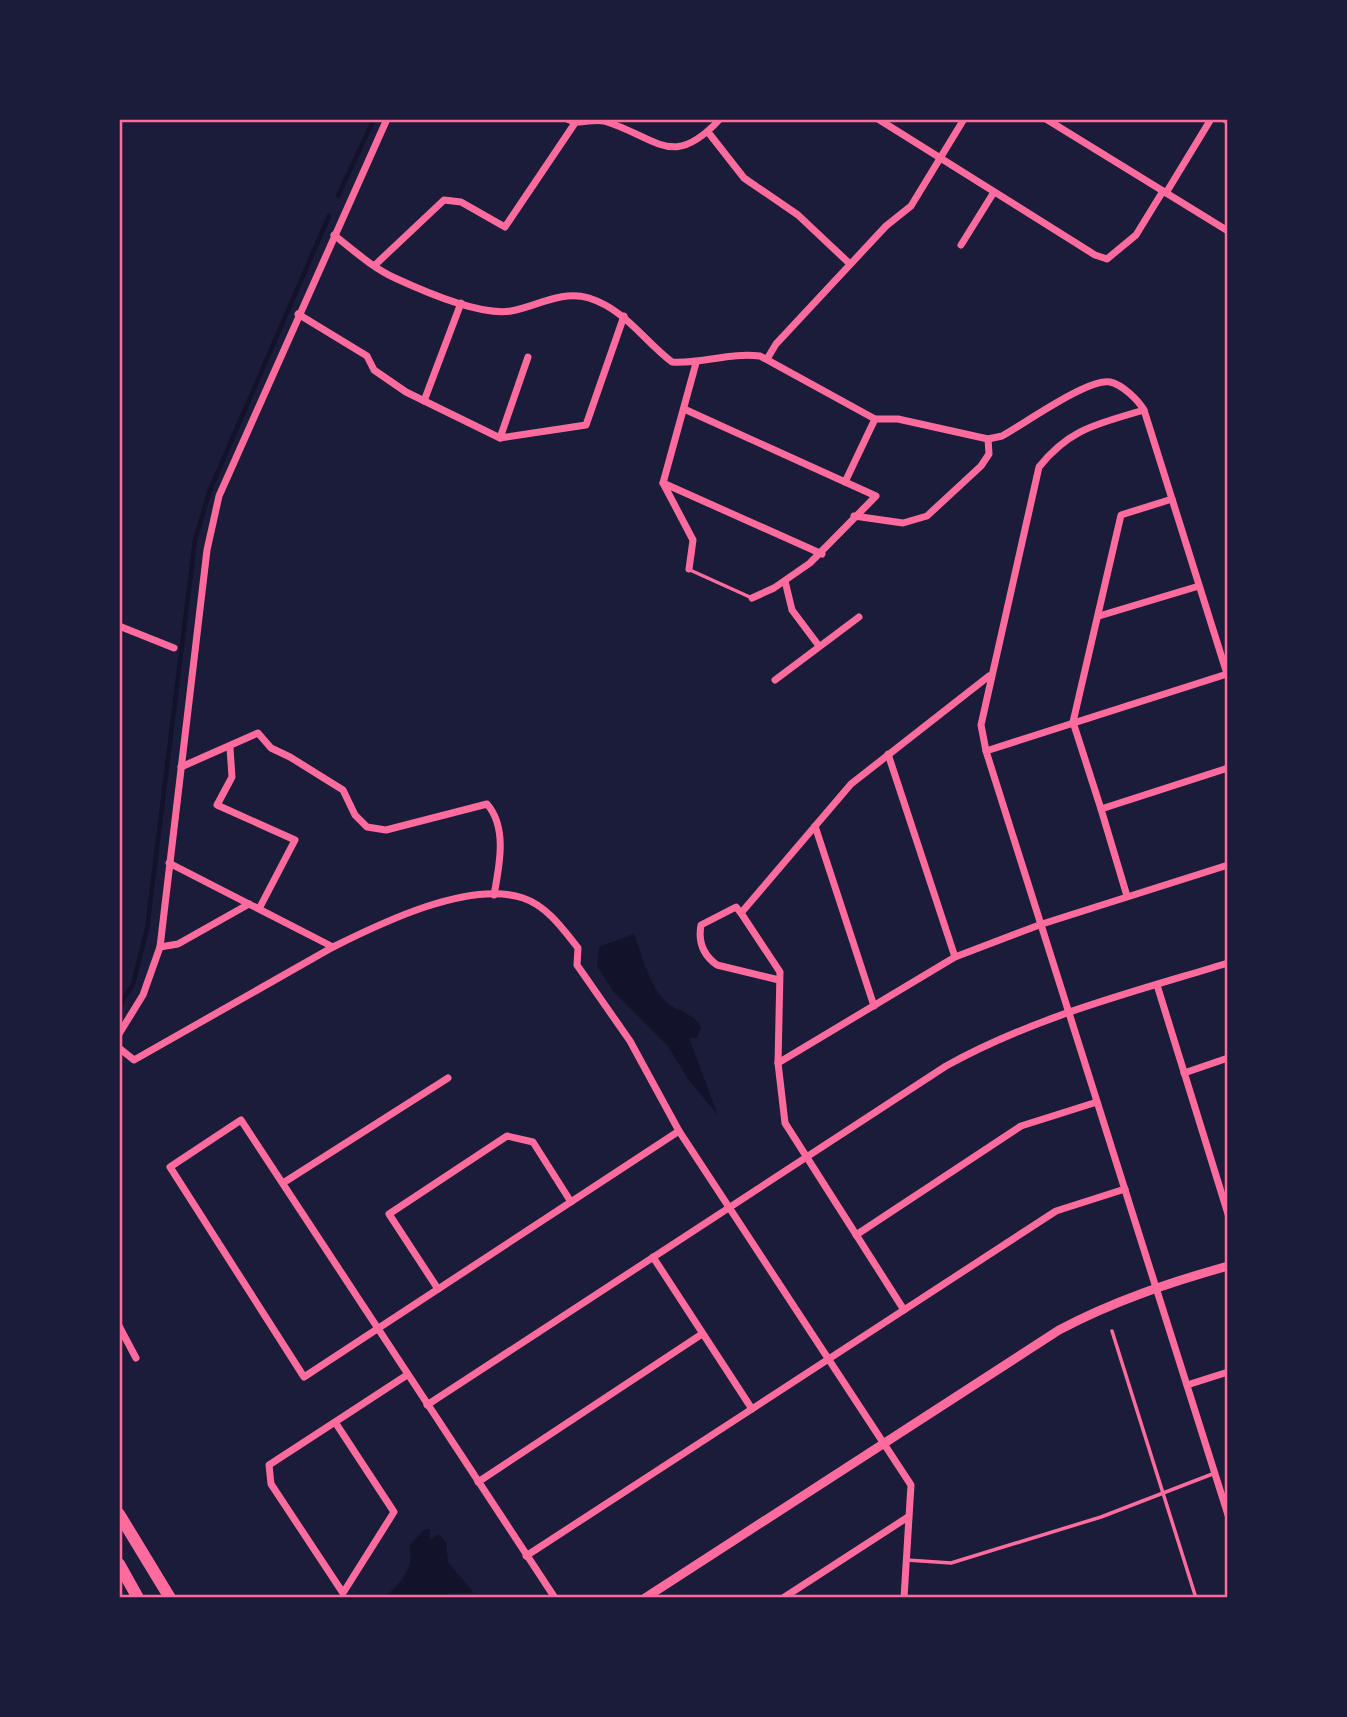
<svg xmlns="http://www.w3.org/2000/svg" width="1347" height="1717" viewBox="0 0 1347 1717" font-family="Commissioner,sans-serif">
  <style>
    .water { fill: #12122b }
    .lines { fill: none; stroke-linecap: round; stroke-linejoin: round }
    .stream { stroke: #12122b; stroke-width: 4.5 }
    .service { stroke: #ff6b9d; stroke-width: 3.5 }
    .minor { stroke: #ff6b9d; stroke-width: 7 }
    .tertiary { stroke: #ff6b9d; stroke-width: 9 }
    .trunk { stroke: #ff6b9d; stroke-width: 12 }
    .neatline { fill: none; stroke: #ff6b9d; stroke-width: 2.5 }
  </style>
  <rect width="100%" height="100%" fill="#1b1b3a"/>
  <g class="water">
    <path d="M634,934C642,956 648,981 663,999C674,1012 692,1011 701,1027L697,1038H689L718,1115L688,1079L668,1046L613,991L597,966L599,947Z"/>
    <path d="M430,1529V1540L438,1534L446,1542L448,1562L474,1593H449L448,1598H383C399,1586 416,1567 409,1546L424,1530Z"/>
  </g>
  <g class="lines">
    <g class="stream">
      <polyline points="338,196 374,119"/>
      <polyline points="119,1006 133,984 147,929 195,540 210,490 329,216"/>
    </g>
    <g class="service">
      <polyline points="690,570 752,598"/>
      <polyline points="1112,1331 1196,1598"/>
      <polyline points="907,1560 951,1563 1101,1517 1215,1473"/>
    </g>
    <g class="minor">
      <path d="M567,119C579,126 591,118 604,121C657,137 672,171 720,119"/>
      <polyline points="878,119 1095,255 1107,259 1136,235 1163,191"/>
      <polyline points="1046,119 1228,231"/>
      <polyline points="708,132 744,178 798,215 850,264"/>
      <polyline points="1166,193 1211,119"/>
      <path d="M334,235C353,250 373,268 395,278C423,291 481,316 511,311C538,306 561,290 589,298C626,310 643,340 672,362C702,364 730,352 760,356L875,419H898L988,439L1002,436C1024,424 1088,378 1110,382C1123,385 1138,400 1144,410L1228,677"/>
      <polyline points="961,245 994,192"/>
      <polyline points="375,265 444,200 461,202 505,227 575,123"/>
      <polyline points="298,314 367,356 374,370 406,392 500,438 586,425 624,316"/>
      <polyline points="767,359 776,344 886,226 911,206 964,119"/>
      <polyline points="424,401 461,303"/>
      <polyline points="684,409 876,496 810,563 774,588 752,598"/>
      <path d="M1144,410C1098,424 1070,428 1039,467L981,725L986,751L1228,1515"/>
      <polyline points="500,438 528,357"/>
      <polyline points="845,482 875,419"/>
      <polyline points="663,483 822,554"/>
      <polyline points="854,516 903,523 927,516 981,466 989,454 988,439"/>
      <polyline points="689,569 693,540 663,483 696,363"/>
      <polyline points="785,581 792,610 819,646"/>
      <polyline points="1099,616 1199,586"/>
      <polyline points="119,626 174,648"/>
      <polyline points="775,680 859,617"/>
      <polyline points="230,748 232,777 217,805 295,840 260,907"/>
      <polyline points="986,751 1227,674"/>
      <polyline points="888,754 955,957"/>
      <path d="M181,767L258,733L271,748L290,757L343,790L355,815L367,827L386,830L487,804C508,828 499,867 494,895"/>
      <polyline points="1101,809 1073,722 1121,515 1172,499"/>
      <polyline points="815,826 874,1006"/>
      <path d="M169,863L333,947C381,923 469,880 523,898C547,906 563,929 578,948L577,965L630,1041L679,1131L911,1485L904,1598"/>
      <polyline points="1127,896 1101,809 1228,768"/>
      <path d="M741,913L736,907L701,925C698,941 703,955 717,965L779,980"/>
      <polyline points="160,947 178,944 249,904"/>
      <polyline points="1157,985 1228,1214"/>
      <polyline points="119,1034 143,995 160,947 207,550 219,496 387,119"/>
      <polyline points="119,1048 134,1060 333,947"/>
      <polyline points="778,1063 955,957 1042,924 1228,865"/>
      <polyline points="1184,1073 1228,1058"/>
      <polyline points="283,1183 448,1078"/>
      <polyline points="856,1235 1021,1126 1097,1102"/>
      <polyline points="653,1257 752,1409"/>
      <polyline points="438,1289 389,1214 507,1136 533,1142 571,1202"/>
      <polyline points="904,1310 785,1123 778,1063 780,972 741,913 851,784 989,676"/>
      <polyline points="119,1326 136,1358"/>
      <polyline points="1187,1385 1228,1372"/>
      <path d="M427,1405L946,1066C1034,1017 1133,992 1228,963"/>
      <polyline points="335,1422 269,1465 271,1484 343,1593 394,1512 335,1422 407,1375"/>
      <polyline points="478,1482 702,1334"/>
      <polyline points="526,1556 1056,1211 1125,1189"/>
      <polyline points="555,1598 241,1120 170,1167 304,1377 679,1131"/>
      <polyline points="783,1598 908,1517"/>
    </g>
    <g class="tertiary">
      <polyline points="1226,119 1228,120"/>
      <path d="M645,1598L1059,1330C1114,1301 1168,1283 1228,1266"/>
    </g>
    <g class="trunk">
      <polyline points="119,1514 170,1598"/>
      <polyline points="119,1564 138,1598"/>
    </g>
  </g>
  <rect width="1347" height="1717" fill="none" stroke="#1b1b3a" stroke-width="242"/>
  <rect x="121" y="121" width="1105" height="1475" class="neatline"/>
</svg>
